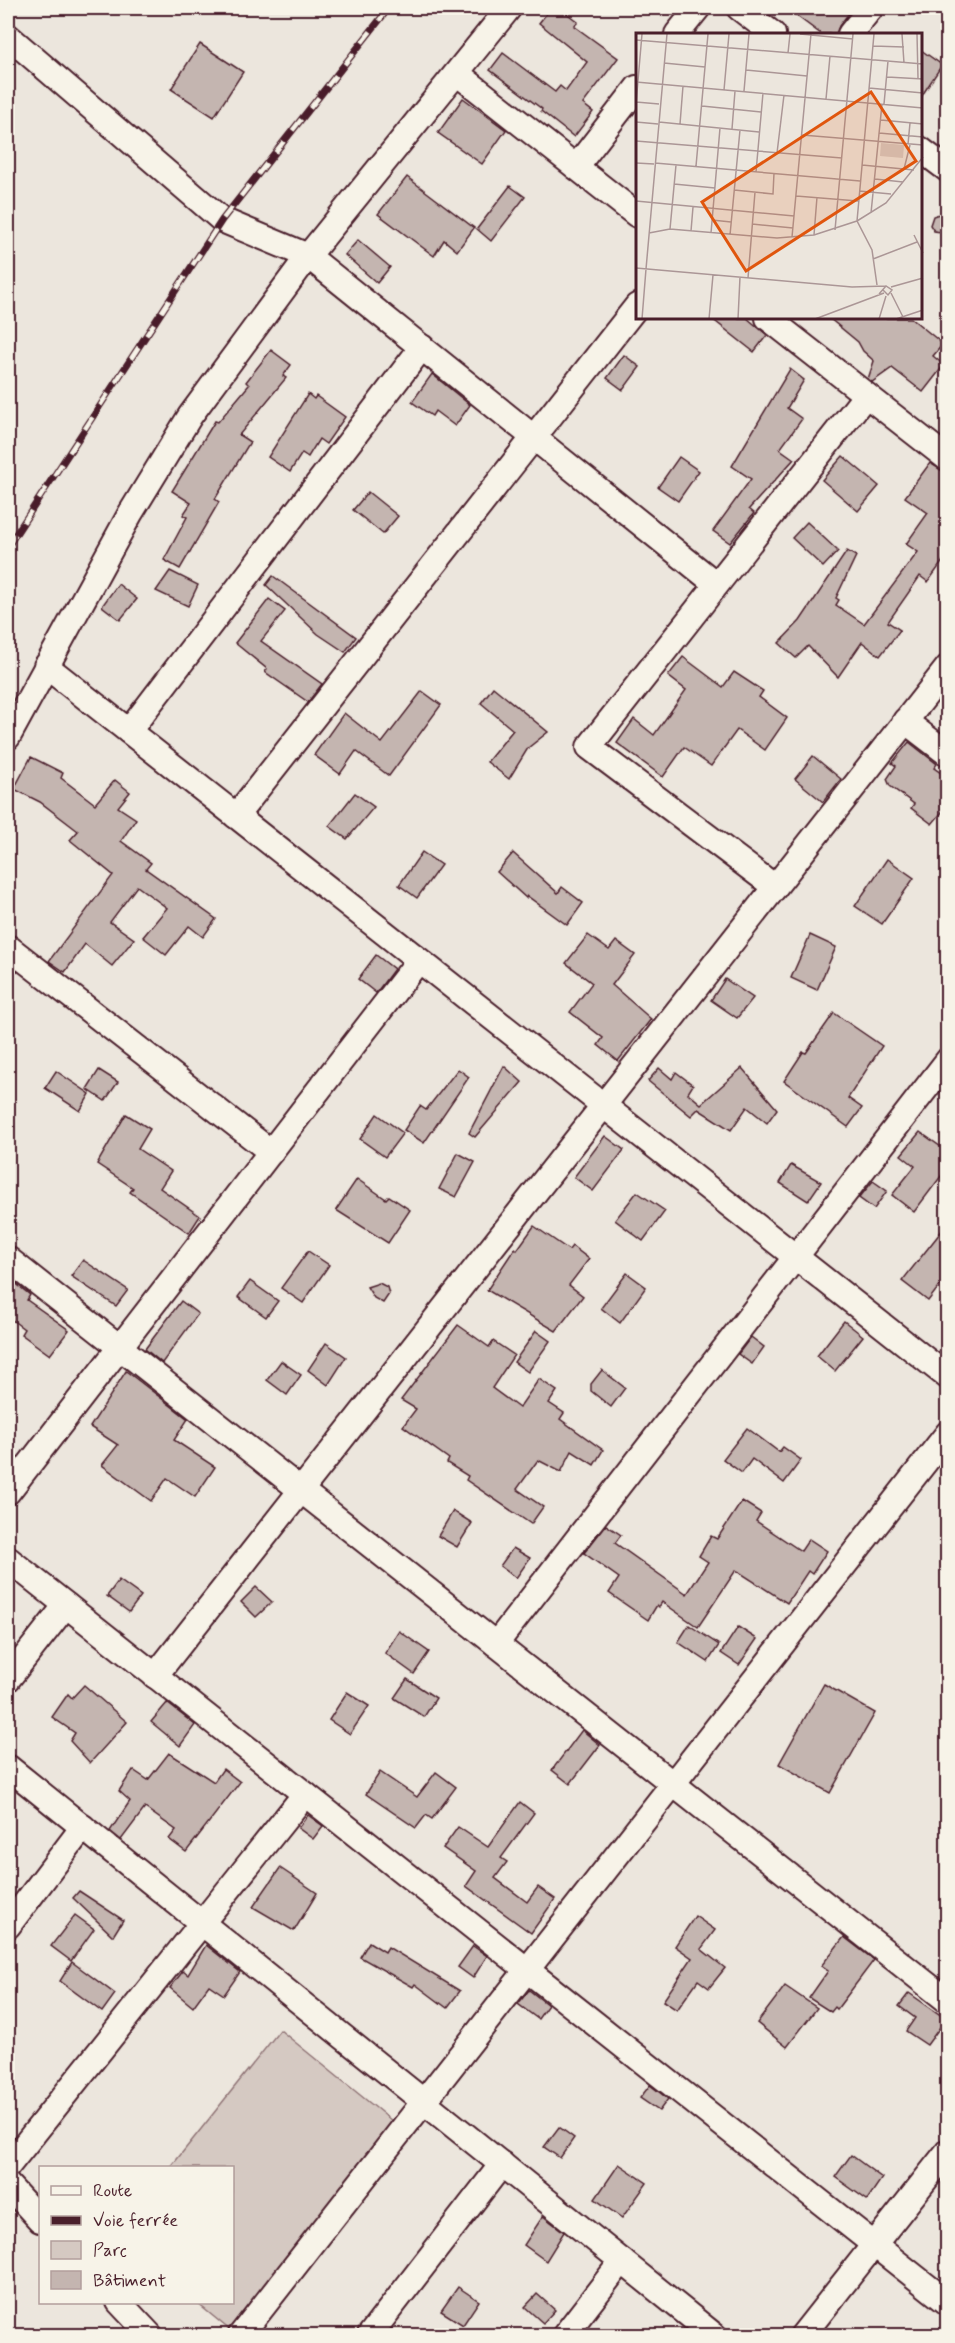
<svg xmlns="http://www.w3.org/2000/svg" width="955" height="2343" viewBox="0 0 955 2343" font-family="Mynerve,sans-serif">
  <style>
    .green { fill: #d5c9c2; stroke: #907476; stroke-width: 1.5 }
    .building { fill: #c4b5b0; stroke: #4a1f2b; stroke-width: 1.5 }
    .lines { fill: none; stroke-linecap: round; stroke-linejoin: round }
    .minor-casing { stroke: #4a1f2b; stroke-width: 28 }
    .minor { stroke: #f7f3e8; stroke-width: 24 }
    .rail-casing { stroke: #4a1f2b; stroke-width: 7 }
    .rail { stroke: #f7f3e8; stroke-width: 4.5; stroke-dasharray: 14; stroke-linecap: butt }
    .inset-road { fill: none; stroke: #ab9696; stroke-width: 1.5 }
    .view { fill: #e0560e; fill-opacity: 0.15; stroke: #e0560e; stroke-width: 3 }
    .inset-edge { fill: none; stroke: #4a1f2b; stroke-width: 3 }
  </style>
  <rect width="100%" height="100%" fill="#ece6dd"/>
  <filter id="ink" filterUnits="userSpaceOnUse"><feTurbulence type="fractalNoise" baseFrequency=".0167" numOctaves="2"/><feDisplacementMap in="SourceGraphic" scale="12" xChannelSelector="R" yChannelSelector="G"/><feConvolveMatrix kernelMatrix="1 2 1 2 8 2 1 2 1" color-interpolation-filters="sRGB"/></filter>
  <g filter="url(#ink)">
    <polygon class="green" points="280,2030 397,2125 231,2331 197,2303 232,2302 232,2168 170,2168"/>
    <g class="building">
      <polygon points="551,8 560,8 578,22 574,26 618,58 583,104 593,112 574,137 541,111 542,109 490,70 503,53 555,92 560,86 566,91 587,62 539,23"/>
      <polygon points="786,8 849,8 852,9 839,26 836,34 821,34"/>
      <polygon points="200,44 243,72 214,117 171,89"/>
      <polygon points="921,50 942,65 921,97"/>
      <polygon points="463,98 506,130 482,164 438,133"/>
      <polygon points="407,177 474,228 457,251 444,240 434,256 378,214"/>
      <polygon points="510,186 525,197 491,241 477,229"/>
      <polygon points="948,211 948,233 934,231 930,225 933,216"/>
      <polygon points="358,240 390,267 377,283 345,255"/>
      <polygon points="711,318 747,318 767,335 754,352"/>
      <polygon points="829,318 911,318 943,344 933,356 944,365 923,392 892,368 872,382 868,379 874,361 863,351 858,342"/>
      <polygon points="271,350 291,365 283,376 286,378 239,435 250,442 215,499 219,502 180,569 164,560 187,517 183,515 191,503 172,491 215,421 218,422 249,385 246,382"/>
      <polygon points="624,355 640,367 623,390 607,378"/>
      <polygon points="790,369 804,380 787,408 802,419 780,449 794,459 749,509 754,513 730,543 713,531 751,479 732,466"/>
      <polygon points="432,374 470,405 455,426 435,411 432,416 412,402"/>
      <polygon points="308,394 314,399 316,396 345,417 326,444 319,439 308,457 302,453 290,472 268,457"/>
      <polygon points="843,456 879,486 858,511 822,480"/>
      <polygon points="679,457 699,471 678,501 658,487"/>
      <polygon points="930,463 948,474 948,554 928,582 920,576 888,622 900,630 880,656 862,642 838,677 808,646 796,658 779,643 800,621 847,551 856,556 836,598 839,600 836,605 864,624 918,552 906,544 928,513 905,497"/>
      <polygon points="368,492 398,516 383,534 353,510"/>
      <polygon points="807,522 838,551 823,567 792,538"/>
      <polygon points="170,571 198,585 188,606 156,591"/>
      <polygon points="273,576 356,637 345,652 318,634 266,585"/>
      <polygon points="118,584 137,599 120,620 102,606"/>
      <polygon points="269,599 285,611 261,641 322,684 308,702 265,672 267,669 235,643"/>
      <polygon points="683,657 723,687 734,672 763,691 759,697 787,718 765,750 737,730 711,766 684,747 663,777 617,743 634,719 654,735 686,690 668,676"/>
      <polygon points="493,687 548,732 528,748 509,779 487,762 513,730 481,703"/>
      <polygon points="422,691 441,705 389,776 356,751 340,774 314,755 344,713 382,743"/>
      <polygon points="909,742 937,764 934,768 948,778 948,805 932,824 911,808 914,804 890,786 887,779 896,766 892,763"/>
      <polygon points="813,756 841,779 823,802 795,779"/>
      <polygon points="31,757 63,773 61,778 95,804 115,780 130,792 118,807 136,819 121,841 151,863 146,869 216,919 203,937 189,926 166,955 143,937 167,908 137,886 110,922 134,939 112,966 85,944 65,972 49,961 113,875 70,840 78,831 40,802 14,789"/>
      <polygon points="355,793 374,807 347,839 329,826"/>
      <polygon points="422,852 441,865 417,898 399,885"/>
      <polygon points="513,853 558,893 562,887 583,903 567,925 527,896 526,898 497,872"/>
      <polygon points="887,859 914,878 882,924 855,906"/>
      <polygon points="588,935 609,950 616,941 635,955 612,985 651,1019 618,1061 598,1045 603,1038 570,1012 592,983 566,963"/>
      <polygon points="810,935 836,947 817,990 791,978"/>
      <polygon points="376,955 394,969 376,993 358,979"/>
      <polygon points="725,979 753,998 737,1018 711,1000"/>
      <polygon points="834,1013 882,1046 848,1098 862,1108 848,1127 784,1081 803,1052 806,1053"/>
      <polygon points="504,1066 522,1082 475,1137 469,1133"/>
      <polygon points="659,1068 672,1079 676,1072 693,1085 688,1093 701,1104 742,1068 777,1109 767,1123 747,1107 731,1130 698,1109 691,1116 648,1081"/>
      <polygon points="458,1069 469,1077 424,1143 404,1130 420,1106 426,1110"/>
      <polygon points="99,1070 118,1082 105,1101 87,1089"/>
      <polygon points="56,1071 90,1094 80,1111 45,1088"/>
      <polygon points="126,1114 150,1129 138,1149 171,1171 160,1188 200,1216 189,1233 130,1192 133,1188 97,1164"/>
      <polygon points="377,1114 403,1133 385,1157 360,1139"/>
      <polygon points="920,1132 948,1152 948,1167 914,1212 892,1195 915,1166 901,1155"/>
      <polygon points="605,1136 624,1150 593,1191 574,1177"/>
      <polygon points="458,1153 475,1162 456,1197 439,1189"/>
      <polygon points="791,1165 821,1182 808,1201 780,1183"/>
      <polygon points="357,1179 386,1199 389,1196 410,1210 388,1243 336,1210"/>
      <polygon points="873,1181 887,1191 874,1209 859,1198"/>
      <polygon points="637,1192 665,1211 643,1241 615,1220"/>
      <polygon points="948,1223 948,1275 928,1301 902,1281"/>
      <polygon points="534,1226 569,1250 572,1246 589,1259 569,1285 583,1296 556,1331 487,1290 515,1248 517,1250"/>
      <polygon points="308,1251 329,1265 303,1303 281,1288"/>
      <polygon points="83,1260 128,1290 116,1306 71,1276"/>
      <polygon points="627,1273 646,1287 620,1323 601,1308"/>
      <polygon points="250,1281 278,1301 266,1317 238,1297"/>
      <polygon points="14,1282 30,1295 27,1300 69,1330 50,1355 21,1334 24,1329 12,1320 8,1326 8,1286 10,1288"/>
      <polygon points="379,1283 387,1287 389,1294 383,1303 374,1298 367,1287"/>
      <polygon points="181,1301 198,1314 162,1363 145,1349"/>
      <polygon points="844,1321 863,1336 835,1371 817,1356"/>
      <polygon points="458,1325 489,1347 493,1341 514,1355 492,1388 519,1408 539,1379 557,1391 549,1403 564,1413 560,1419 603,1450 594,1465 572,1451 561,1472 538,1460 517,1489 543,1507 531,1524 466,1480 468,1476 447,1463 449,1459 403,1426 416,1409 401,1400"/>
      <polygon points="536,1331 550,1341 528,1372 514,1362"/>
      <polygon points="751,1337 764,1347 752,1364 738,1354"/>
      <polygon points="326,1343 346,1357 328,1385 308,1370"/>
      <polygon points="281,1361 301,1375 287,1395 267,1380"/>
      <polygon points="602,1370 625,1388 611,1407 591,1391 591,1384"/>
      <polygon points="126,1371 188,1419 174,1440 215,1467 195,1497 167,1478 151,1501 102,1465 118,1445 90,1427"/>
      <polygon points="747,1428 779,1452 783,1447 801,1460 784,1483 752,1459 742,1473 723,1459"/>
      <polygon points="742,1501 761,1513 756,1521 801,1551 809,1539 827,1551 812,1574 808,1571 787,1603 736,1570 698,1627 662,1602 659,1607 657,1605 648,1620 609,1593 619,1578 584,1553 606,1525 621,1535 615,1543 687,1594 708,1562 699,1556 711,1536 717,1539"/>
      <polygon points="453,1511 472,1523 457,1547 438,1536"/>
      <polygon points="513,1548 530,1558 516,1578 500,1566"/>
      <polygon points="119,1580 141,1596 129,1612 107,1596"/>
      <polygon points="256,1587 272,1602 256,1617 241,1602"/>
      <polygon points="689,1625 719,1645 708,1662 678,1642"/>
      <polygon points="738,1627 757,1639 739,1665 721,1653"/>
      <polygon points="399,1631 429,1652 414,1674 385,1653"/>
      <polygon points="407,1679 436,1698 424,1717 394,1698"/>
      <polygon points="824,1684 875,1713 830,1793 779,1764"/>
      <polygon points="84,1685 127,1722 90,1763 70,1741 75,1733 52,1717 68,1694 72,1698"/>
      <polygon points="347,1692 369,1706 350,1734 329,1720"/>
      <polygon points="167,1703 195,1725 180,1746 151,1722"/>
      <polygon points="582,1730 600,1745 570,1784 552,1770"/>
      <polygon points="169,1753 214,1782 223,1769 240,1782 186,1852 169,1839 176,1830 145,1808 121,1840 110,1831 130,1801 119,1791 133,1770 148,1780"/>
      <polygon points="380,1772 417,1797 436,1772 456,1787 432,1819 426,1815 416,1828 366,1794"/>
      <polygon points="520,1802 534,1813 501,1858 507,1862 495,1878 527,1902 538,1887 555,1899 531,1933 466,1886 476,1871 443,1848 458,1827 488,1847"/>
      <polygon points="308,1815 323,1826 313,1839 298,1828"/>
      <polygon points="280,1868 317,1893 294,1931 253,1907"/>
      <polygon points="79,1891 123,1920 113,1936 73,1898"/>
      <polygon points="75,1915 94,1929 71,1961 51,1946"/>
      <polygon points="695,1916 715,1930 701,1949 725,1968 709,1988 698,1980 677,2010 663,2001 692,1958 675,1946"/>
      <polygon points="844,1937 874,1960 837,2009 835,2007 831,2012 809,1998 828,1971 821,1966"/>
      <polygon points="369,1942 385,1952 388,1947 460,1991 447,2008 415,1984 413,1987 360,1957"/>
      <polygon points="206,1945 240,1972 224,1995 209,1985 193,2007 170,1988 183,1971 188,1975"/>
      <polygon points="473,1946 487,1956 473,1978 458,1967"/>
      <polygon points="72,1962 115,1994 102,2012 60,1981"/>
      <polygon points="785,1986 817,2008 787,2047 757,2023"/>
      <polygon points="529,1990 548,2005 538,2019 518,2004"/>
      <polygon points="909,1993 946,2019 927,2045 906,2031 915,2018 899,2006"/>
      <polygon points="650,2085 668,2099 659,2111 640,2098"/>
      <polygon points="559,2127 574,2138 560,2158 544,2147"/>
      <polygon points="851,2155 882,2178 867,2200 835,2177"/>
      <polygon points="619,2164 647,2183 622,2218 595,2199"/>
      <polygon points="543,2216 564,2232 546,2261 524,2245"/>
      <polygon points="458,2287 479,2301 463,2325 441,2311"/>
      <polygon points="537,2294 555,2310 543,2323 525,2307"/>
    </g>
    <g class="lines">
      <defs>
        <g id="minor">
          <polyline points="739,8 773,34"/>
          <polyline points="677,34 698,8"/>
          <polyline points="850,34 871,8"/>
          <polyline points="8,36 222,220 308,256 716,584"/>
          <polyline points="458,74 637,215"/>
          <polyline points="920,149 948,170"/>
          <polyline points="576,167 637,88"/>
          <polyline points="768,318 948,459"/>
          <polyline points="46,666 948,1377"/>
          <polyline points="905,721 948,754"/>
          <polyline points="129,731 422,347"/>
          <polyline points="8,737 130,514 190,416 308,256 509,8"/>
          <polyline points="236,816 637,306"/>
          <polyline points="775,887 589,747 866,395"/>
          <polyline points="8,947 271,1152"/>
          <polyline points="8,1259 948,2001"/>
          <polyline points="8,1492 419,960"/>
          <polyline points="8,1559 948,2303"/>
          <polyline points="496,1644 948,1060"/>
          <polyline points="155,1676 948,667"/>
          <polyline points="8,1679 66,1605"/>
          <polyline points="8,1767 715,2336"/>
          <polyline points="8,1926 83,1827"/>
          <polyline points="8,2166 305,1794"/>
          <polyline points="8,2185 40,2220"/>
          <polyline points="119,2302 151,2336"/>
          <polyline points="240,2336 948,1433"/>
          <polyline points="369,2336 502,2164"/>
          <polyline points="564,2336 622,2261"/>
          <polyline points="802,2336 948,2151"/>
        </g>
      </defs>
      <use href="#minor" class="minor-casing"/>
      <use href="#minor" class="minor"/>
      <defs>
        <polyline id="rail" points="8,546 222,220 389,8"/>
      </defs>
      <use href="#rail" class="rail-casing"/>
      <use href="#rail" class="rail"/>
    </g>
  </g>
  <g transform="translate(636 33)">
    <rect width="286" height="286" fill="#ece6dd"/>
    <path d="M245,110L268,112L267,125L244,123Z" fill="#d5c9c2"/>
    <path class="inset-road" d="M164,1L217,6M266,1L268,30M281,1L282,45M0,7L287,31M237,13L268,14M152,20L154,1M28,30L69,34M110,37L171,43M251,44L287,46M0,49L287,75M233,55L287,60M88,57L93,1M108,58L113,1M190,66L194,23M0,69L23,71M0,71L6,1M248,71L252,28M66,73L125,79M245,87L287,91M0,89L22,91M23,89L123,99M44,91L47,53M96,96L99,58M243,100L287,104M166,102L287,112M0,108L206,125M272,111L274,90M141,120L148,62M0,130L18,131M19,130L224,148M226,132L278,137M60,133L72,1M268,136L274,112M120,139L127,60M239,146L267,149M38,151L79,155M98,157L137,161L138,140M223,158L255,161M160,163L222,168M0,168L158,183M235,180L246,71M76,187L95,189M221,188L238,1M221,188L250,170L287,124M116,191L157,195M34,196L40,132M199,197L217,1M55,198L57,174M13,200L34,196L141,205L178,202L221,188L236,217L241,252M75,200L84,95M94,202L104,97M178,202L181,164M278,202L287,220M156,204L175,1M237,226L281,209M0,235L216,254L250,253M10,236L31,1M112,245L119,159M255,254L287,245M255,260L267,284M243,261L250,253L256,257L252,262L247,257M6,286L10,236M73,286L77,242M102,286L104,244M179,286L248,260M243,286L250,263M260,286L287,277"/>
    <path class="view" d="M235,59L280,128L110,238L66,169Z"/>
    <rect width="286" height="286" class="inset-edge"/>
  </g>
  <rect width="955" height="2343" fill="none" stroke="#f7f3e8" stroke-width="30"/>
  <rect x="15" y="15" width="925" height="2313" fill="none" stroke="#4a1f2b" stroke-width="2" filter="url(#ink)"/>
  <rect x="39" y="2166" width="195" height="138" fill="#f7f3e8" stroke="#b29e9c" stroke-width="1.5"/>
  <rect x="51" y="2186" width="30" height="9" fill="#f7f3e8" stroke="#b29e9c" stroke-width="1.5"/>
  <text x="93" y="2196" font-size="18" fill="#4a1f2b">Route</text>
  <rect x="51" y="2216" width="30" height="9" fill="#4a1f2b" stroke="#b29e9c" stroke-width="1.5"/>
  <text x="93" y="2226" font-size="18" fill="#4a1f2b">Voie ferrée</text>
  <rect x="51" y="2241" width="30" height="18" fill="#d5c9c2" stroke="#b29e9c" stroke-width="1.5"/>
  <text x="93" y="2256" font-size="18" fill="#4a1f2b">Parc</text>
  <rect x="51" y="2271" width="30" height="18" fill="#c4b5b0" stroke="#b29e9c" stroke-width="1.5"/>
  <text x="93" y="2286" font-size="18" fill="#4a1f2b">Bâtiment</text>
</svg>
